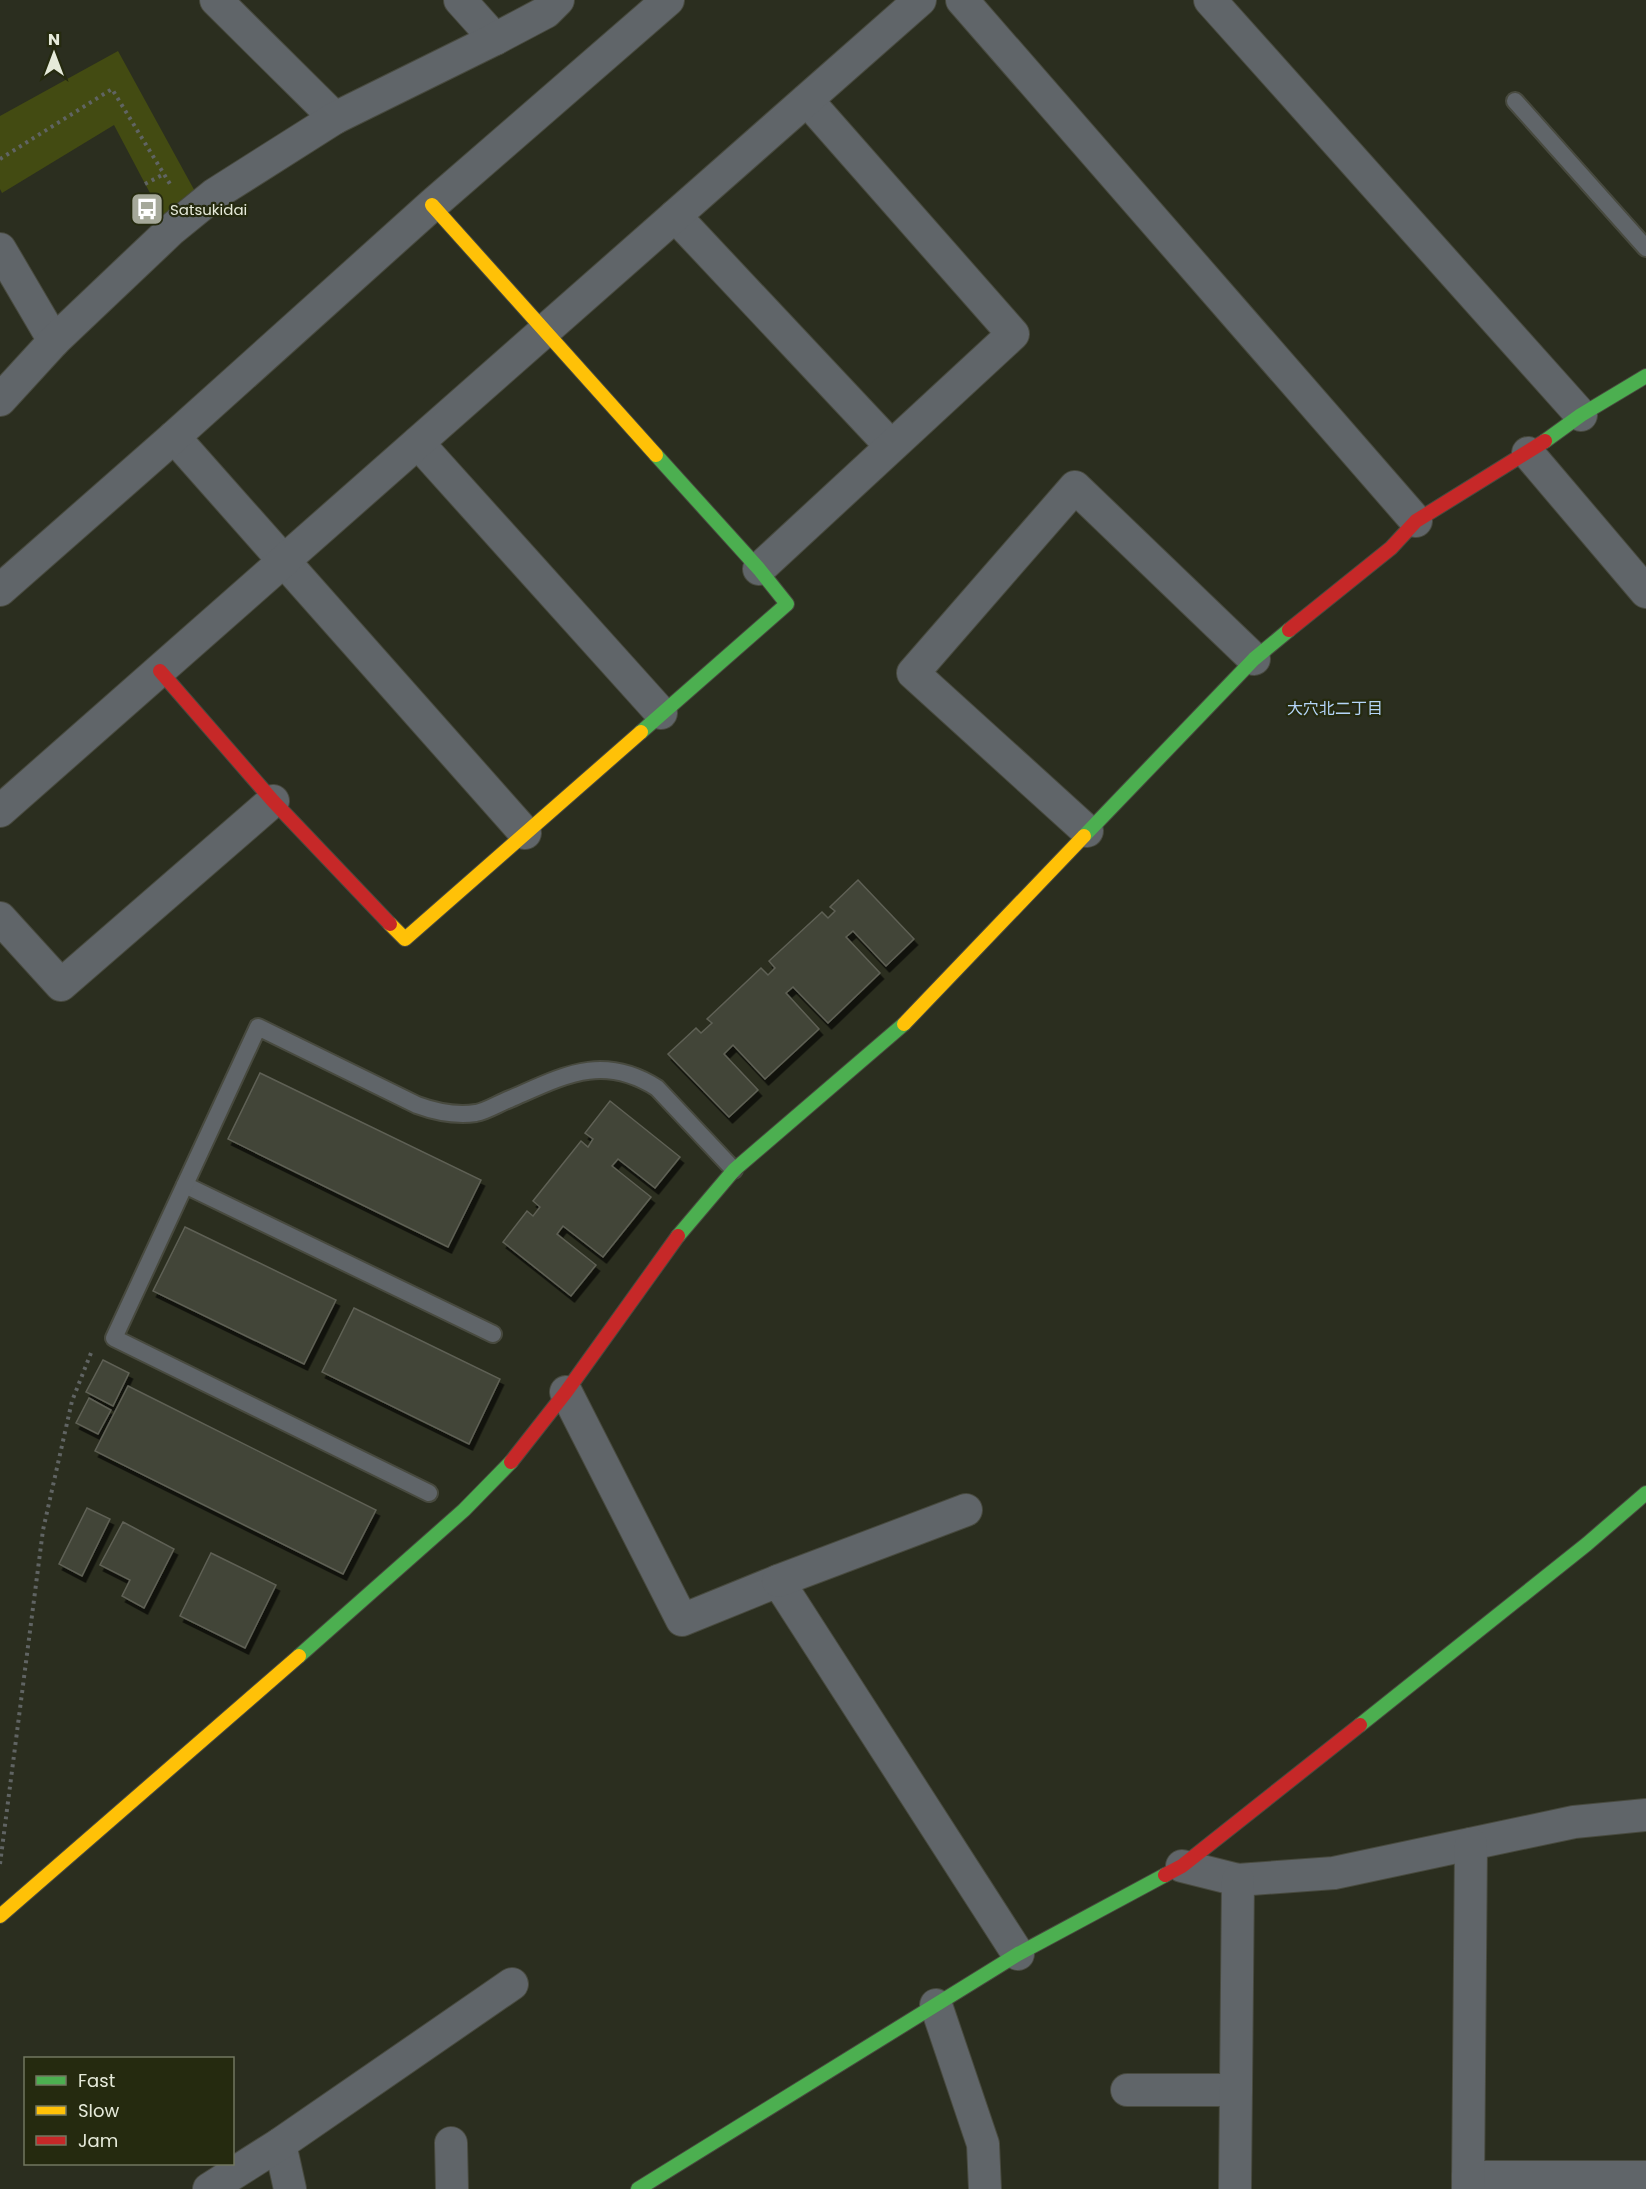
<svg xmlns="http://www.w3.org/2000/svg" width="1646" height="2189" viewBox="0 0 1646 2189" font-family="Poppins,'Noto Sans JP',sans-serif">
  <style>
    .green { fill: #434b12 }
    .building { fill: #424438; stroke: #5f6155; stroke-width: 1.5; filter: url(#shadow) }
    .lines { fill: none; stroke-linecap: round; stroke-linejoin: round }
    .lane-casing { stroke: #484a3f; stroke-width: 20 }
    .street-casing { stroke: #484a3f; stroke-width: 34 }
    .fast-casing { stroke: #484a3f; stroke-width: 16 }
    .slow-casing { stroke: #484a3f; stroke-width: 16 }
    .jam-casing { stroke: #484a3f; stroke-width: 16 }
    .path { stroke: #606463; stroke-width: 4; stroke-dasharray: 3 4.5; stroke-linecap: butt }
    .lane { stroke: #606569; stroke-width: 16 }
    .street { stroke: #606569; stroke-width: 32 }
    .fast { stroke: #4caf50; stroke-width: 14 }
    .slow { stroke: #ffc107; stroke-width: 14 }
    .jam { stroke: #c62828; stroke-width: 14 }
    .labels { text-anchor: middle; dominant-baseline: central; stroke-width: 4.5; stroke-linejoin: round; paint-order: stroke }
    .poi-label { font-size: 15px; fill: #e6eada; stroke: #252a0f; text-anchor: start }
    .neighbourhood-label { font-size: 16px; fill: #b5d5f8; stroke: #252a0f }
  </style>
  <defs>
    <filter id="shadow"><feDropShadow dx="3.5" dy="6" stdDeviation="0" flood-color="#0009"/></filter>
  </defs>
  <rect width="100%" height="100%" fill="#2b2e1f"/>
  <polygon class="green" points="118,51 203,206 169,229 114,125 2,193 0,189 0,116"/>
  <g class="building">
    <polygon points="858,880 914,939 886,966 853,931 846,937 880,973 828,1023 793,987 786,993 819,1029 765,1079 733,1045 724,1054 758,1090 729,1117 668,1054 696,1028 701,1033 712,1023 707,1019 761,968 768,975 775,968 769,961 822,912 828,918 835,911 830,907"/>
    <polygon points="260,1073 481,1180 448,1247 228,1139"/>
    <polygon points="610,1101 680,1157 655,1188 618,1159 612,1166 651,1197 603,1257 563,1226 557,1234 596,1265 571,1296 503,1242 527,1211 533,1216 540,1207 533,1201 581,1141 588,1147 593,1139 585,1133"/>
    <polygon points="185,1227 336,1300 304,1364 153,1291"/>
    <polygon points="354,1308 500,1379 469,1444 322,1372"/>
    <polygon points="103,1360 129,1373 113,1406 86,1392"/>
    <polygon points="128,1386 376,1510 343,1574 95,1451"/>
    <polygon points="89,1398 111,1410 98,1434 76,1423"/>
    <polygon points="87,1508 110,1519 82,1576 59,1564"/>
    <polygon points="123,1522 174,1549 144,1608 122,1596 130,1580 100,1565"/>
    <polygon points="211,1553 276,1585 245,1648 180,1616"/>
  </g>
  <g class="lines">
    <defs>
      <g id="lane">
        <polyline points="1515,101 1646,248"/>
        <polyline points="185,1185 493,1334"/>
        <path d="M429,1493L114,1338L258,1027L417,1105C436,1112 455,1116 476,1113C487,1111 499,1103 510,1099C563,1076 602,1053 657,1088L734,1170"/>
      </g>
      <g id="street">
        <polyline points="216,0 335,118"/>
        <polyline points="460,0 495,39"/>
        <polyline points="962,0 1416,521"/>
        <polyline points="1210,0 1581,415"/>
        <polyline points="675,216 891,446"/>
        <polyline points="0,249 54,341"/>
        <polyline points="0,400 54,341 172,229 215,194 335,118 495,39 546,12 558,0"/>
        <polyline points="174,437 525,833"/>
        <polyline points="418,443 661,713"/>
        <polyline points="1528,453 1646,592"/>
        <polyline points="759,569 1013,334 807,100"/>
        <polyline points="0,590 174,437 432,205 668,0"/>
        <polyline points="0,811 920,0"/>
        <polyline points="1087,831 913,673 1075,487 1254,659"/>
        <polyline points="0,918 61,985 273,801"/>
        <polyline points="566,1392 682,1620 778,1581 1018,1954"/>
        <polyline points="778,1581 966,1510"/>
        <polyline points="1182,1866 1238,1880 1334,1873 1574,1822 1646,1815"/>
        <polyline points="936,2005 983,2144 985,2189"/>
        <polyline points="1127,2090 1236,2090"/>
        <polyline points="451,2143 452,2189"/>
        <polyline points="280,2144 290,2189"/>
        <polyline points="1468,2177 1646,2177"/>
        <polyline points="209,2189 280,2144 512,1984"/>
        <polyline points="1235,2189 1238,1880"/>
        <polyline points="1468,2189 1471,1844"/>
      </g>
      <g id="fast">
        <polyline points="1545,441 1581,415 1646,376"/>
        <polyline points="641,732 787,604 759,569 656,455"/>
        <polyline points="1084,836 1254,659 1289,630"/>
        <polyline points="678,1236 734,1170 904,1024"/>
        <polyline points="299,1656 464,1510 511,1462"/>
        <polyline points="1360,1725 1587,1544 1646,1493"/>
        <polyline points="638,2189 1018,1954 1165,1875"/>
      </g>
      <g id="slow">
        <polyline points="432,205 656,455"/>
        <polyline points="390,924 405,939 641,732"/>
        <polyline points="904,1024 1084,836"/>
        <polyline points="0,1916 299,1656"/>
      </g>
      <g id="jam">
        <polyline points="1289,630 1391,548 1416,521 1545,441"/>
        <polyline points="160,671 273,801 390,924"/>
        <polyline points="511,1462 566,1392 678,1236"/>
        <polyline points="1165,1875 1182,1866 1360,1725"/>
      </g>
    </defs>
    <use href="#lane" class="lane-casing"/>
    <use href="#street" class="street-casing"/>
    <use href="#fast" class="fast-casing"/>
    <use href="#slow" class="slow-casing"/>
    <use href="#jam" class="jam-casing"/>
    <g class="path">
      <polyline points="0,159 112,89 170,184"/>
      <polyline points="145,184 164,174"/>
      <polyline points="0,1864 43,1530 72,1401 91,1353"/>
    </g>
    <use href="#lane" class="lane"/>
    <use href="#street" class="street"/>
    <use href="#fast" class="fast"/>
    <use href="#slow" class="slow"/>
    <use href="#jam" class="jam"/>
  </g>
  <defs>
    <symbol id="bus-square" viewBox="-11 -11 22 22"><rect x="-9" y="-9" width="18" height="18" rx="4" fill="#a5a899" stroke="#252a0f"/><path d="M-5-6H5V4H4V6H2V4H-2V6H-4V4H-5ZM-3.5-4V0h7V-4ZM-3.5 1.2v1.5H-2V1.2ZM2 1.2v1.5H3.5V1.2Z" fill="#fff"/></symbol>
  </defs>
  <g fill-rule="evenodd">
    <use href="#bus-square" x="128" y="190" width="38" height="38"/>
  </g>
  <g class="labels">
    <g class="poi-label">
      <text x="170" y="209">Satsukidai</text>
    </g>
    <g class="neighbourhood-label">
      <text x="1335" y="708">大穴北二丁目</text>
    </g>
  </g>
  <rect x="24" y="2057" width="210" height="108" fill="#252a0f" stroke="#727760" stroke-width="1.5"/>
  <rect x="36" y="2076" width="30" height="9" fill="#4caf50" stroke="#727760" stroke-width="1.5"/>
  <text x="78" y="2087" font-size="18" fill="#e6eada">Fast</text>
  <rect x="36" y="2106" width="30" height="9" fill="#ffc107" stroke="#727760" stroke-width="1.5"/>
  <text x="78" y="2117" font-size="18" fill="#e6eada">Slow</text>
  <rect x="36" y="2136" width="30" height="9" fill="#c62828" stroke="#727760" stroke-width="1.5"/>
  <text x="78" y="2147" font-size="18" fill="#e6eada">Jam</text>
  <g transform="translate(54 54)" stroke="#252a0f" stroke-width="4.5" paint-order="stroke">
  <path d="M0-4.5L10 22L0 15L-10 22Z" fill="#e6eada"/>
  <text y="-9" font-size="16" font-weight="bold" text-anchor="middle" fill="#e6eada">N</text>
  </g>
</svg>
